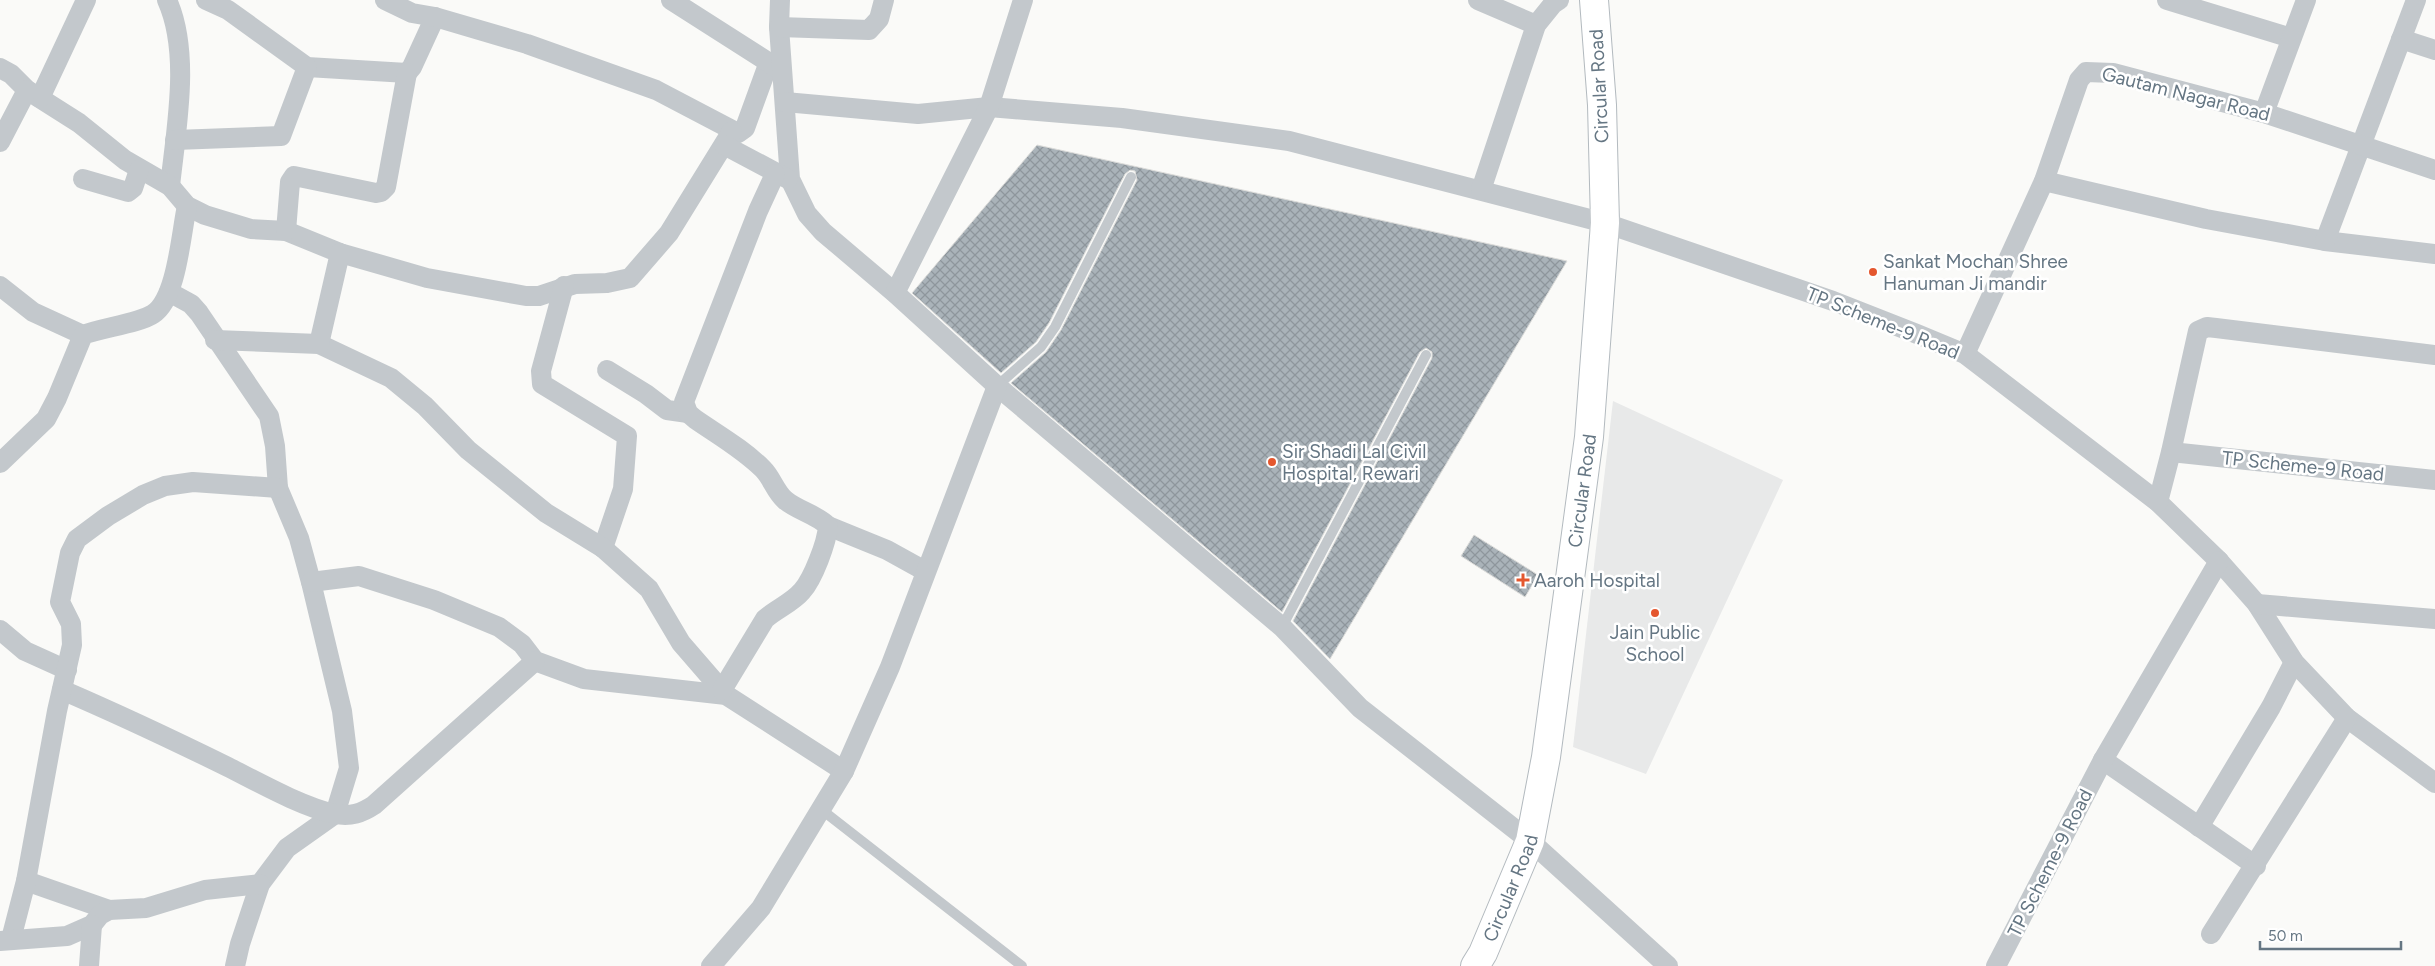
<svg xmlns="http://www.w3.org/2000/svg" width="2435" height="966" viewBox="0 0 2435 966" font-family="Figtree,sans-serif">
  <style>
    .built { fill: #e8e9e9 }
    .building { fill: url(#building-cross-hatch); stroke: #dcdcda }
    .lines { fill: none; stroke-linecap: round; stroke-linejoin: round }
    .secondary-casing { stroke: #b3babf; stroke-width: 30 }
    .service { stroke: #c3c8cc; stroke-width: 10 }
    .minor { stroke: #c3c8cc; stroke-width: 20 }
    .secondary { stroke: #fff; stroke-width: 28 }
    .poi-dot { fill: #e4572e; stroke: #fff; stroke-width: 2 }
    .labels { text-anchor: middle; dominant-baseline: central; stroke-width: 5; stroke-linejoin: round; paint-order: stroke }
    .street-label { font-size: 19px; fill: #657683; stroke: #fff }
    .poi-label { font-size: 19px; fill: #657683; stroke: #fff; text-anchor: start }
  </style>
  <defs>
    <pattern id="building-cross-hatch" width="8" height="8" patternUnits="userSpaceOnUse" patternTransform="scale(1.25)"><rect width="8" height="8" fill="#aab3b9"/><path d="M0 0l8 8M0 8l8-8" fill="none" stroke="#8e969c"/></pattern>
  </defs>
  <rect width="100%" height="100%" fill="#fafaf8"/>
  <polygon class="built" points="1613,401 1783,480 1646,774 1573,747"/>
  <g class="building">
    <polygon points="1037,145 1567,261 1330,659 1293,621 1432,358 1432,352 1426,348 1420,352 1282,612 1011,383 1046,352 1061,330 1137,180 1135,171 1130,170 1125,174 1049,323 1036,342 1001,373 912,293"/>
    <polygon points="1474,535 1538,575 1525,597 1461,556"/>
  </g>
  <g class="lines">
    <defs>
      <g id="secondary">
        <path id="s1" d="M1475,966L1483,953L1530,841L1546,757L1589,437L1605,223L1602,105L1594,0"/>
      </g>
    </defs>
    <use href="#secondary" class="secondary-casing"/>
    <g class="service">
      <polyline points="997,386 1041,347 1055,327 1131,177"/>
      <polyline points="1282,627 1426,355"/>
      <polyline points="822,810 1022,966"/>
    </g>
    <g class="minor">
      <path d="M167,0C191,53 176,129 170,186"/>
      <polyline points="206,0 228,10 307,67 407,73 412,67 435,17"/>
      <polyline points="385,0 412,13 435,17 527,44 656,90 738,133 745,128 769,62"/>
      <polyline points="671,0 779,69"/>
      <polyline points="780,0 779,27 790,179 807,214 823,232 895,293 997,386 1282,627 1360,708 1530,841 1668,966"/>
      <polyline points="1478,0 1536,25"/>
      <polyline points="2167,0 2291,38"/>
      <polyline points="779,27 869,30 879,19 884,0"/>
      <polyline points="2401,39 2435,50"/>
      <polyline points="0,68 11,74 27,90 79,123 125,160 170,186 187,206 205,215 251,229 286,231 340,253 427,278 526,296 539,296 575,284 607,283 630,278 669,233 732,131"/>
      <polyline points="40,98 86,0"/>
      <polyline points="785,102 918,114 989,107 1122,118 1289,141 1605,223 1833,301 1917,334 1965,354 2158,502 2219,561 2257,604 2294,662 2347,718 2435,783"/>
      <polyline points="2264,113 2306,0"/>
      <polyline points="175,140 281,136 307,67"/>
      <polyline points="0,142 27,90"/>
      <polyline points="724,145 788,179"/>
      <polyline points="83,179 128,192 133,188 139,170"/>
      <polyline points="2044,181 2206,219 2325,241 2435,254"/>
      <polyline points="1481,190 1536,25 1553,4 1559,0"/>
      <polyline points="286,231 290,182 294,176 376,193 381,192 386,187 407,73"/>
      <polyline points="2325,241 2416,0"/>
      <polyline points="0,286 33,312 83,335"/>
      <polyline points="564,286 541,371 542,384 627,436 623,489 603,548"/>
      <polyline points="169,292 191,304 199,313 269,416 275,446 278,488 299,538 311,582 342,711 349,768 335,814 287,848 260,884 240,944 235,966"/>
      <polyline points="895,293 989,107 1023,0"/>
      <polyline points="215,340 319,344 391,378 425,406 468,450 546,513 603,548 649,589 681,643 726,695"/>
      <polyline points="319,344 340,253"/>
      <polyline points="1965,354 2044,181 2079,80 2086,72 2113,73 2264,113 2435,170"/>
      <polyline points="607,370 646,394 667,410 688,413"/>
      <polyline points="2171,452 2435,480"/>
      <path d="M0,463L46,419L57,398L83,335C101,328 140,323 153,314C177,299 181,233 187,206"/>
      <polyline points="2158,502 2171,452 2198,331 2207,327 2216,328 2435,355"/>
      <polyline points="828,526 887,550 925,571"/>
      <polyline points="311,582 359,576 434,600 499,627 522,644 535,661 584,679 726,695 844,771"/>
      <polyline points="2257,604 2435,619"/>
      <polyline points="0,630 25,651 67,670"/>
      <path d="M62,690C118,714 173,740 228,767C258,782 302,807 335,814C351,817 362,813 374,805L535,661"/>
      <path d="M722,690L765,619C776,609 792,603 802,591C813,579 827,542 828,526C816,514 798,511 785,500C775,491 772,478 763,469C743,449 718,435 695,419L688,413L684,402L758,211L775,174"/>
      <polyline points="2103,760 2256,866"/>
      <polyline points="2199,827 2271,707 2294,662"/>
      <polyline points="26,881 109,910"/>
      <polyline points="2211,934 2347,718"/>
      <polyline points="11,939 26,881 57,711 72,645 71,624 60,602 70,553 77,539 108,516 143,495 165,486 193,482 278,488"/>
      <polyline points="0,941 67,936 92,925 100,915 109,910 146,908 205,890 260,884"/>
      <polyline points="89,966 92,925"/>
      <polyline points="711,966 761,908 844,771 890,667 997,386"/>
      <polyline points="1996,966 2103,760 2219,561"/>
    </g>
    <use href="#secondary" class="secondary"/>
  </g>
  <g class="poi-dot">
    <circle cx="1873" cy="272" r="5"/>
    <circle cx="1272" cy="462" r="5"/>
    <path d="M1520.5 572.5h5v5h5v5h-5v5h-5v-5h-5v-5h5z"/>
    <circle cx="1655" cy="613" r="5"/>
  </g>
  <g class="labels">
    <g class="street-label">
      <text transform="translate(1599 86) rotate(-93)">Circular Road</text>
      <text transform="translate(2186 94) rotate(14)">Gautam Nagar Road</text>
      <text transform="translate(1883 323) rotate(22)">TP Scheme-9 Road</text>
      <text transform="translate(2303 466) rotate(6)">TP Scheme-9 Road</text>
      <text stroke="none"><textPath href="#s1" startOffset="491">Circular Road</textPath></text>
      <text transform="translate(2050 863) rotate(-63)">TP Scheme-9 Road</text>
      <text stroke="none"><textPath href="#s1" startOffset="86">Circular Road</textPath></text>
    </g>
    <g class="poi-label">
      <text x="1883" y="261">Sankat Mochan Shree<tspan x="1883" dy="22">Hanuman Ji mandir</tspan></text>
      <text x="1282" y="451">Sir Shadi Lal Civil<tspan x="1282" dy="22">Hospital, Rewari</tspan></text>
      <text x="1534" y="580">Aaroh Hospital</text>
      <text x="1655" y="632" text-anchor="middle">Jain Public<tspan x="1655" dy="22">School</tspan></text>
    </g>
  </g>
  <path d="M2260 941v8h141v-8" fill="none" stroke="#657683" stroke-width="2.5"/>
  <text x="2268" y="941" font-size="15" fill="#657683" stroke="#ffffff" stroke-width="4" paint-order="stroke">50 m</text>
</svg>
